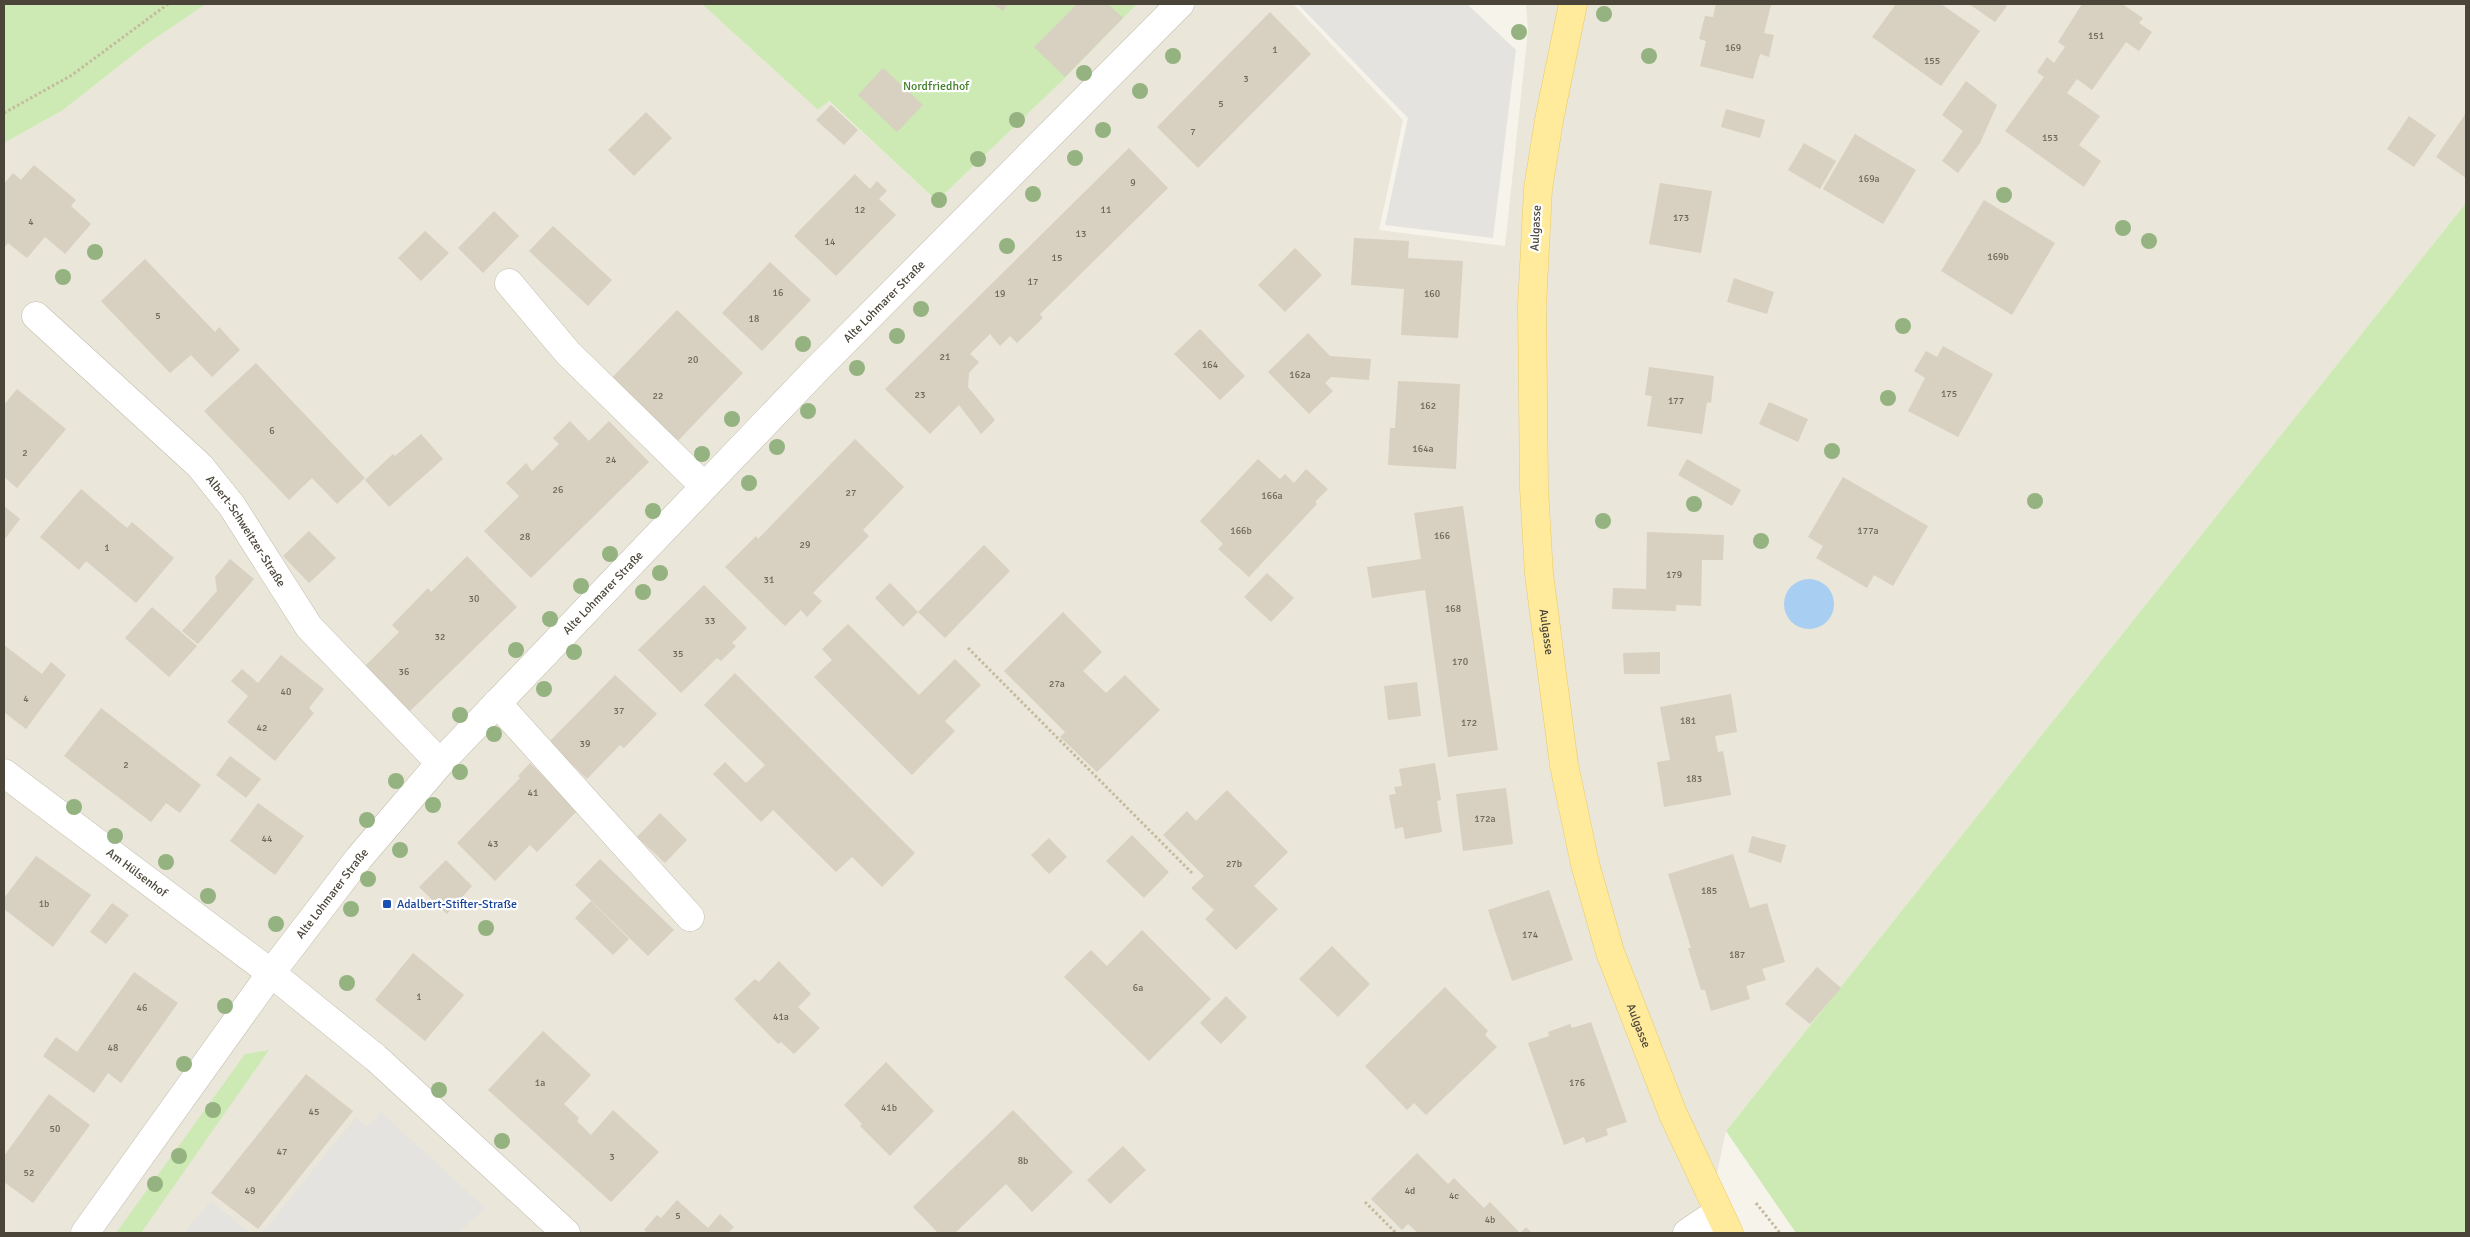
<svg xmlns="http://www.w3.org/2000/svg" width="2470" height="1237" viewBox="0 0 2470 1237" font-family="Signika,sans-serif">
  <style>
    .residential { fill: #eae6d9 }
    .green { fill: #cdeab4 }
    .parking { fill: #e5e3df }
    .water { fill: #a8cef2 }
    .building { fill: #d8d0c0 }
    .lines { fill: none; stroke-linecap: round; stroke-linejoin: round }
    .minor-casing { stroke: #c2bcad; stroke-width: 29 }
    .major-casing { stroke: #e7cb69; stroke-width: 29 }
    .path { stroke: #c4ba9e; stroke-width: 3; stroke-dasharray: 2.5 2.5; stroke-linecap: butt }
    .minor { stroke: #fff; stroke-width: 28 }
    .major { stroke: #ffeb9b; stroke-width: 28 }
    .tree { fill: #94b380 }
    .transit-dot { fill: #1a4fb4; stroke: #fff; stroke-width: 2 }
    .labels { text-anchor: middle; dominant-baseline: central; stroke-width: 4.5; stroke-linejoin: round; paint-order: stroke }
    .number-label { font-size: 10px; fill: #6e685b }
    .park-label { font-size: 12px; fill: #437f29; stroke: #fff }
    .street-label { font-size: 12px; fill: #4b4539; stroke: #fff }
    .transit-label { font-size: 12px; fill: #164399; stroke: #fff; text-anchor: start }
  </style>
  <rect width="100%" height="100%" fill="#f6f3eb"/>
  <polygon class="residential" points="206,4 702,4 818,110 828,101 937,201 1064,79 1137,4 1293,4 1403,120 1379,230 1505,246 1528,30 1526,4 2466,4 2466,203 1726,1131 1704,1233 4,1233 4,143 63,110 147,44"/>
  <g class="green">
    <polygon points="4,4 206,4 147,44 63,110 4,143"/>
    <polygon points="702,4 1137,4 1064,79 937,201 829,101 818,110"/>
    <polygon points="2466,203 2466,1233 1796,1233 1726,1131"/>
    <polygon points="269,1050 141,1233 116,1233 245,1054"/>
  </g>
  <g class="parking">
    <polygon points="1298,4 1467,4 1516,50 1493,238 1385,225 1408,118"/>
    <polygon points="381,1112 485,1208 458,1233 262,1233 356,1117 367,1127"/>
    <polygon points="211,1201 250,1233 184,1233"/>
  </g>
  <circle class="water" cx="1809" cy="604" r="25"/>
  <g class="building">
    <polygon points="993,4 1008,4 1003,11"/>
    <polygon points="1077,4 1108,4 1123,18 1065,77 1034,47"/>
    <polygon points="1716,4 1771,5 1764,33 1774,35 1769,57 1760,54 1753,79 1700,66 1706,41 1699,39 1705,16 1713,17"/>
    <polygon points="1896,4 1941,4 1980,31 1941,86 1872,37"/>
    <polygon points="1969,4 2003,4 2007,6 1995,22"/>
    <polygon points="2082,4 2122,4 2143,18 2139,23 2152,32 2139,51 2126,42 2092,90 2077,79 2067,93 2100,116 2079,145 2101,161 2084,187 2005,131 2044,77 2037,72 2047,57 2054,63 2065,47 2058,42"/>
    <polygon points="1270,12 1311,54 1198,168 1157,127"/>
    <polygon points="883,68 923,105 897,132 858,95"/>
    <polygon points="1966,81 1997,105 1980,143 1958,173 1942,161 1963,131 1942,115"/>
    <polygon points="831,105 858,130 844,145 816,120"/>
    <polygon points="1726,109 1765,120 1760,138 1721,127"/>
    <polygon points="646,112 672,138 634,176 608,150"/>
    <polygon points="2466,113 2466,178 2436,157"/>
    <polygon points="2409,116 2436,135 2414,167 2387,149"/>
    <polygon points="1855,134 1916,170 1883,224 1823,189"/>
    <polygon points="1804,143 1836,161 1820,189 1788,170"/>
    <polygon points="1129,148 1168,188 1040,314 1043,318 1017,343 1010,336 1000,346 990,334 970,354 979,362 969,373 968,387 995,420 981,434 959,405 930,434 885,389"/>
    <polygon points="34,165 76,200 71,206 91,224 65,254 45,237 27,258 8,243 4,248 4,184 13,173 21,180"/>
    <polygon points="855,174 870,189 877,181 887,191 879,199 896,215 836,276 794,236"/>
    <polygon points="1660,183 1712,191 1701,253 1649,244"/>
    <polygon points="1984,200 2055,243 2012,315 1941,271"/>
    <polygon points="494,211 519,236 483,273 458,248"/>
    <polygon points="553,226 612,280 588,306 529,251"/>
    <polygon points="425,231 449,253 421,281 398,258"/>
    <polygon points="1354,238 1409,241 1408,258 1463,261 1458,338 1401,335 1404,289 1351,285"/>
    <polygon points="1295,248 1322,275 1285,312 1258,285"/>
    <polygon points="145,259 215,332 219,327 240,350 212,377 191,355 170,373 101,301"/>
    <polygon points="770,262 811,300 762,351 722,313"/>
    <polygon points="1734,278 1774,292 1767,314 1727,302"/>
    <polygon points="677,310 743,373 673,446 607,383"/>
    <polygon points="1200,329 1245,376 1220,400 1174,354"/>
    <polygon points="1308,333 1330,356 1371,359 1369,380 1331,377 1325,383 1333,391 1309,414 1268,372"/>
    <polygon points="1943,346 1993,374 1958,437 1908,411 1925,378 1914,371 1926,351 1937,357"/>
    <polygon points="256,363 365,478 337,504 312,478 289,500 204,411"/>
    <polygon points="1649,367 1714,376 1711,403 1707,402 1702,434 1647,426 1652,396 1645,395"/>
    <polygon points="1398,381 1460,384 1456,469 1388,465 1390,428 1395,428"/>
    <polygon points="17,389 66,429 17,488 4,477 4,405"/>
    <polygon points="1769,402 1808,419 1798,442 1759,424"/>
    <polygon points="570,421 589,441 609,421 649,462 531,578 484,531 519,496 506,483 526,463 532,471 559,444 553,438"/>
    <polygon points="421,434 443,459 389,507 365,480 393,454 395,456"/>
    <polygon points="855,439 904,487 863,530 869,536 813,593 822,601 807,617 801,610 785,626 725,567 756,536 758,539"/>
    <polygon points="1258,459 1280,479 1285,474 1294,483 1306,469 1328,489 1315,502 1317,504 1249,577 1218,549 1223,544 1200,521"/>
    <polygon points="1687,459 1741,490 1732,506 1678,475"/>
    <polygon points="1843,477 1928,526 1893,586 1874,575 1867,588 1816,558 1823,546 1808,537"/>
    <polygon points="81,489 127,528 132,522 174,558 136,603 86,561 79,570 40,537"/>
    <polygon points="4,506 20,519 4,540"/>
    <polygon points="1463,506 1498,750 1448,757 1425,590 1372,598 1367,567 1421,559 1414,513"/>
    <polygon points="309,531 336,558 309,583 283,556"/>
    <polygon points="1647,532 1724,535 1723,560 1702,560 1701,606 1676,605 1676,611 1612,609 1613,588 1646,589"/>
    <polygon points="984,545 1010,571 945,638 918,612"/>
    <polygon points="467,556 517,607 409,712 364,667 399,632 392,625 428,588 431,592"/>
    <polygon points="230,559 254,579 198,644 182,631 217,591 215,577"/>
    <polygon points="1267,573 1294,598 1271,622 1244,597"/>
    <polygon points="890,583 918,612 903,627 875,598"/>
    <polygon points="704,585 747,628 732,643 736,646 721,661 717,658 681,693 638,650"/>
    <polygon points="152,607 197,646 169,677 125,638"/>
    <polygon points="1063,612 1102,652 1083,671 1106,693 1125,675 1160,710 1097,772 1060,737 1065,732 1004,671"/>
    <polygon points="848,624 919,695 955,659 981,685 945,721 955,731 912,775 814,677 832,660 822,649"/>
    <polygon points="4,645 42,674 51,662 66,675 26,729 4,712"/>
    <polygon points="1660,652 1660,674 1624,674 1623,653"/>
    <polygon points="281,655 324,689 309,708 314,713 275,761 227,722 248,696 231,681 242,669 258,683"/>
    <polygon points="735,673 915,853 882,887 852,857 836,872 773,810 761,822 713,774 725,762 746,783 765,765 704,705"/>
    <polygon points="615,675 657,714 624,748 620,745 587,779 549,742"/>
    <polygon points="1417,682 1421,716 1388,720 1384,686"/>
    <polygon points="1731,694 1737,732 1715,736 1718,752 1723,751 1731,795 1664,807 1657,762 1670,760 1660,707"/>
    <polygon points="101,708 201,785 180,813 166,803 151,822 64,756"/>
    <polygon points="230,756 261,779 246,798 216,775"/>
    <polygon points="530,763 578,810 537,852 530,845 495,881 457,843 520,778 518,776"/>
    <polygon points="1435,763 1441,800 1437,801 1442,832 1405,839 1403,827 1395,829 1389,795 1396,794 1394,787 1402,786 1399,769"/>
    <polygon points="1506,788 1513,844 1463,851 1456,794"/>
    <polygon points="1227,790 1288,852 1254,886 1278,909 1236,950 1205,919 1214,910 1191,888 1204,876 1163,835 1187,811 1196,821"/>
    <polygon points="258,803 304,836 275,875 230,841"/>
    <polygon points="660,813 687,840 665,863 637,837"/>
    <polygon points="1132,835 1169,872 1144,898 1106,861"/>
    <polygon points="1752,836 1786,845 1781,863 1748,852"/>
    <polygon points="1049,838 1067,857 1049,874 1031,855"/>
    <polygon points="1733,854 1750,908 1767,903 1785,962 1762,969 1766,980 1746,986 1750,999 1711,1011 1705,990 1701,990 1688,948 1691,948 1668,874"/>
    <polygon points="36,856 91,895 53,947 4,909 4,898"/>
    <polygon points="600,859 674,930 648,956 575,885"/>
    <polygon points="446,860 472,886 447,914 419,887"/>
    <polygon points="1549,890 1573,960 1512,981 1488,910"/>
    <polygon points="591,901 629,939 613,955 575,918"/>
    <polygon points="112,903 129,915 106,944 90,932"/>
    <polygon points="1142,930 1211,999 1149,1061 1064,977 1091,950 1107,966"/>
    <polygon points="1332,946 1370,984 1338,1017 1299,979"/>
    <polygon points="413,953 464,995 425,1041 375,1000"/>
    <polygon points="779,961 811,994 798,1007 820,1028 794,1054 781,1042 778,1044 734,999 755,979 759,982"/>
    <polygon points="1817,967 1841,988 1810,1024 1785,1004"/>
    <polygon points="134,972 178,1003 121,1083 108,1073 94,1093 43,1056 56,1037 77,1052"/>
    <polygon points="1445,987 1488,1031 1485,1035 1497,1047 1426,1115 1414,1103 1407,1110 1365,1066"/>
    <polygon points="1226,996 1247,1017 1221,1044 1200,1023"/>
    <polygon points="1591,1022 1627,1122 1606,1129 1608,1135 1586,1143 1584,1137 1564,1145 1528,1043 1549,1036 1548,1032 1570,1024 1572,1028"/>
    <polygon points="543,1031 591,1075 564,1104 579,1118 577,1121 591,1135 613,1110 659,1152 611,1202 488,1090"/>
    <polygon points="886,1062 934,1111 890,1156 860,1126 862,1124 844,1105"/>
    <polygon points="306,1074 353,1111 258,1229 211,1193"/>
    <polygon points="49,1094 90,1125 33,1203 4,1182 4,1156"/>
    <polygon points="1013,1110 1073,1172 1032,1212 1006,1184 955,1233 938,1233 913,1207"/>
    <polygon points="1123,1146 1146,1170 1110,1204 1087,1180"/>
    <polygon points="1417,1153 1448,1184 1454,1178 1484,1208 1490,1202 1520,1233 1526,1227 1532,1233 1418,1233 1408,1224 1402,1230 1371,1199"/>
    <polygon points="677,1200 708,1228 720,1214 734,1227 728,1233 648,1233 644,1230 657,1215 661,1218"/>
  </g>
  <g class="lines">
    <defs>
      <g id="minor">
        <polyline points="509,283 568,353 704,486"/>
        <path id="s1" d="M36,316L200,466L232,506L309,627L440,763"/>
        <polyline points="497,703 690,917"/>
        <path id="s2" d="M4,773L271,973L376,1058L566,1233"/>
        <path id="s3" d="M85,1233L271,973L359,858L440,763L816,370L1180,4"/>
        <polyline points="1687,1233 1718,1212"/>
      </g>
      <g id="major">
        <path id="s4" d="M1573,4L1549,120L1538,189L1532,306L1534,488L1539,574L1564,765L1585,864L1610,952L1673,1114L1729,1233"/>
      </g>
    </defs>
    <use href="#minor" class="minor-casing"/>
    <use href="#major" class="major-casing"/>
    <g class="path">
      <polyline points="4,113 72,75 168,4"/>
      <polyline points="968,648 1192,873"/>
      <polyline points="1365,1202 1396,1233"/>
      <polyline points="1756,1203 1780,1233"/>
    </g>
    <use href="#minor" class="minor"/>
    <use href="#major" class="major"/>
  </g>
  <g class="tree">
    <circle cx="1604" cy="14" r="8"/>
    <circle cx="1519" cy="32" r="8"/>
    <circle cx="1173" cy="56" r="8"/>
    <circle cx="1649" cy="56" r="8"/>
    <circle cx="1084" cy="73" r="8"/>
    <circle cx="1140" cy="91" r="8"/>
    <circle cx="1017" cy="120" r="8"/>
    <circle cx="1103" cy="130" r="8"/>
    <circle cx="1075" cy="158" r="8"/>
    <circle cx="978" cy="159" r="8"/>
    <circle cx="1033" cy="194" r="8"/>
    <circle cx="2004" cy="195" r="8"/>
    <circle cx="939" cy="200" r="8"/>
    <circle cx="2123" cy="228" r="8"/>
    <circle cx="2149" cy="241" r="8"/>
    <circle cx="1007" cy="246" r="8"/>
    <circle cx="95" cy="252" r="8"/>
    <circle cx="63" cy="277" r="8"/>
    <circle cx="921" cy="309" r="8"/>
    <circle cx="1903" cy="326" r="8"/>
    <circle cx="897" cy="336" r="8"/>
    <circle cx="803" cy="344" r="8"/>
    <circle cx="857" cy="368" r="8"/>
    <circle cx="1888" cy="398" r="8"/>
    <circle cx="808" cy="411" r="8"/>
    <circle cx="732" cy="419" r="8"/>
    <circle cx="777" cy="447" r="8"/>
    <circle cx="1832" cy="451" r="8"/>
    <circle cx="702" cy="454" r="8"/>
    <circle cx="749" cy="483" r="8"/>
    <circle cx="2035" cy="501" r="8"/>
    <circle cx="1694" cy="504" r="8"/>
    <circle cx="653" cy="511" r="8"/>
    <circle cx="1603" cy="521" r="8"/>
    <circle cx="1761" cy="541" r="8"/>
    <circle cx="610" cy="554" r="8"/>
    <circle cx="660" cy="573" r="8"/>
    <circle cx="581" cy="586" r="8"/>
    <circle cx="643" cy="592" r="8"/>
    <circle cx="550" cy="619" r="8"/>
    <circle cx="516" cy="650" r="8"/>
    <circle cx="574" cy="652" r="8"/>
    <circle cx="544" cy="689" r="8"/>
    <circle cx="460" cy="715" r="8"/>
    <circle cx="494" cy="734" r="8"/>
    <circle cx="460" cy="772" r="8"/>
    <circle cx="396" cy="781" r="8"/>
    <circle cx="433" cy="805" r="8"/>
    <circle cx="74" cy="807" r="8"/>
    <circle cx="367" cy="820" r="8"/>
    <circle cx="115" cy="836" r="8"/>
    <circle cx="400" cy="850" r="8"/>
    <circle cx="166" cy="862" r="8"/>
    <circle cx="368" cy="879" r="8"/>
    <circle cx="208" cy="896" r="8"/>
    <circle cx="351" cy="909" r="8"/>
    <circle cx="276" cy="924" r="8"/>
    <circle cx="486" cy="928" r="8"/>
    <circle cx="347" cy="983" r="8"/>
    <circle cx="225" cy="1006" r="8"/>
    <circle cx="184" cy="1064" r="8"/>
    <circle cx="439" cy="1090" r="8"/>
    <circle cx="213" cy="1110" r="8"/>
    <circle cx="502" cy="1141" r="8"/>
    <circle cx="179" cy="1156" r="8"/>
    <circle cx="155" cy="1184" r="8"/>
  </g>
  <rect class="transit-dot" x="382" y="899" width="10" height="10" rx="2.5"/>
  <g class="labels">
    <g class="number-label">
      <text x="2096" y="36">151</text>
      <text x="1733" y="48">169</text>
      <text x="1275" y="50">1</text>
      <text x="1932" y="61">155</text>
      <text x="1246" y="79">3</text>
      <text x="1221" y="104">5</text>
      <text x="1193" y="132">7</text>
      <text x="2050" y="138">153</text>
      <text x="1869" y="179">169a</text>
      <text x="1133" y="183">9</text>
      <text x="860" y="210">12</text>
      <text x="1106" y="210">11</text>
      <text x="1681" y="218">173</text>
      <text x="31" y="222">4</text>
      <text x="1081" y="234">13</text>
      <text x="830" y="242">14</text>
      <text x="1998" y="257">169b</text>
      <text x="1057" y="258">15</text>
      <text x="1033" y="282">17</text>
      <text x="778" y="293">16</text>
      <text x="1000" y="294">19</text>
      <text x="1432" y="294">160</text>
      <text x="158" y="316">5</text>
      <text x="754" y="319">18</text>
      <text x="945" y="357">21</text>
      <text x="693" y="360">20</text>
      <text x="1210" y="365">164</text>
      <text x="1300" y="375">162a</text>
      <text x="1949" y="394">175</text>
      <text x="920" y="395">23</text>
      <text x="658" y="396">22</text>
      <text x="1676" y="401">177</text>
      <text x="1428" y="406">162</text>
      <text x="272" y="431">6</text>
      <text x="1423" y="449">164a</text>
      <text x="25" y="453">2</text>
      <text x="611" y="460">24</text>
      <text x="558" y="490">26</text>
      <text x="851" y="493">27</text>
      <text x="1272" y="496">166a</text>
      <text x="1241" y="531">166b</text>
      <text x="1868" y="531">177a</text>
      <text x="1442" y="536">166</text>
      <text x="525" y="537">28</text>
      <text x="805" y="545">29</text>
      <text x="107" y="548">1</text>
      <text x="1674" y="575">179</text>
      <text x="769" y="580">31</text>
      <text x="474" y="599">30</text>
      <text x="1453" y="609">168</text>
      <text x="710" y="621">33</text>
      <text x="440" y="637">32</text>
      <text x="678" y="654">35</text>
      <text x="1460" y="662">170</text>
      <text x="404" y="672">36</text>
      <text x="1057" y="684">27a</text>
      <text x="286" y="692">40</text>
      <text x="26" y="699">4</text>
      <text x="619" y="711">37</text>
      <text x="1688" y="721">181</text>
      <text x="1469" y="723">172</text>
      <text x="262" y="728">42</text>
      <text x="585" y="744">39</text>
      <text x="126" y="765">2</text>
      <text x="1694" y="779">183</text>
      <text x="533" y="793">41</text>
      <text x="1485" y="819">172a</text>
      <text x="267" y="839">44</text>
      <text x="493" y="844">43</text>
      <text x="1234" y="864">27b</text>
      <text x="1709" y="891">185</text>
      <text x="44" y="904">1b</text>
      <text x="1530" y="935">174</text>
      <text x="1737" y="955">187</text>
      <text x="1138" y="988">6a</text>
      <text x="419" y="997">1</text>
      <text x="142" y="1008">46</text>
      <text x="781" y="1017">41a</text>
      <text x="113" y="1048">48</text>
      <text x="540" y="1083">1a</text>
      <text x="1577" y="1083">176</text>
      <text x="889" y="1108">41b</text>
      <text x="314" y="1112">45</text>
      <text x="55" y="1129">50</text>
      <text x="282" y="1152">47</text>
      <text x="612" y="1157">3</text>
      <text x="1023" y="1161">8b</text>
      <text x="29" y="1173">52</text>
      <text x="250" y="1191">49</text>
      <text x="1410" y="1191">4d</text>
      <text x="1454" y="1196">4c</text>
      <text x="678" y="1216">5</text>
      <text x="1490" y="1220">4b</text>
    </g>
    <g class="park-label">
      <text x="936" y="86">Nordfriedhof</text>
    </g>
    <g class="street-label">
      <text transform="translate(1536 228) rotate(-87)">Aulgasse</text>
      <text stroke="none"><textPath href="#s3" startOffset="1230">Alte Lohmarer Straße</textPath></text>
      <text stroke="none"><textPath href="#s1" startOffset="302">Albert-Schweitzer-Straße</textPath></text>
      <text stroke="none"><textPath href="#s3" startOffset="825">Alte Lohmarer Straße</textPath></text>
      <text stroke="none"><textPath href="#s4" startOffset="632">Aulgasse</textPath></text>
      <text stroke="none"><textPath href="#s2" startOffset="166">Am Hülsenhof</textPath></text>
      <text stroke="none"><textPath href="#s3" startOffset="420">Alte Lohmarer Straße</textPath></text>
      <text stroke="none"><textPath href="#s4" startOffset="1038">Aulgasse</textPath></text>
    </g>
    <g class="transit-label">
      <text x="397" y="904">Adalbert-Stifter-Straße</text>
    </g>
  </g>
  <rect width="2470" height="1237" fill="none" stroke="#4b4539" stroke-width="10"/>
</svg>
